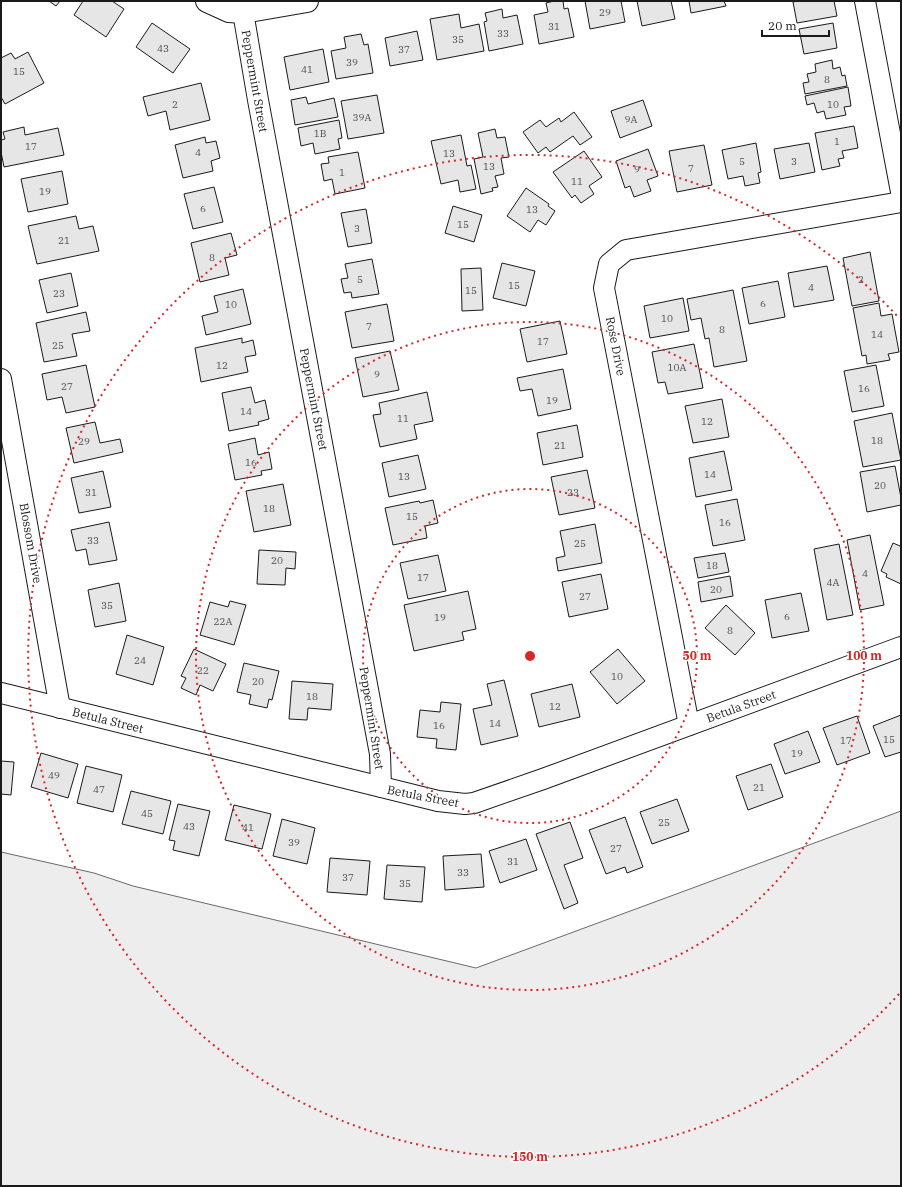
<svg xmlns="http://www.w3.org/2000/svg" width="902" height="1187" viewBox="0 0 902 1187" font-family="'IBM Plex Serif',serif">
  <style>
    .green { fill: #ededed; stroke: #6a6a6a }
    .building { fill: #e6e6e6; stroke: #1a1a1a }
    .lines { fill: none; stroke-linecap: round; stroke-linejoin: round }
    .minor-casing { stroke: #1a1a1a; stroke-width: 22 }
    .tertiary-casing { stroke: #1a1a1a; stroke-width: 24 }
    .minor { stroke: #fff; stroke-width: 20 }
    .tertiary { stroke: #fff; stroke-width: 22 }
    .ring { fill: none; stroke: #d62828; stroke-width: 2; stroke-dasharray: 2 4 }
    .labels { text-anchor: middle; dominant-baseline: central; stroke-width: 3; stroke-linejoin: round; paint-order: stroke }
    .number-label { font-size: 10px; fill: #4d4d4d }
    .street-label { font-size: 12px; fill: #1a1a1a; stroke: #fff }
    .centre { fill: #d62828; stroke: #fff; stroke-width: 2 }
    .ring-label { font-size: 12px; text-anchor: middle; font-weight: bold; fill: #d62828; stroke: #fff; stroke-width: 3; stroke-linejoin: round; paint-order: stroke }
  </style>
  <rect width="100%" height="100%" fill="#fff"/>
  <polygon class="green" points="901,811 901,1186 1,1186 1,852 94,873 133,886 476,968"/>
  <g class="building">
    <polygon points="49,1 60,1 56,6"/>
    <polygon points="83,1 112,1 124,9 106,37 74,15"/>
    <polygon points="554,1 563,1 564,9 568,8 574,37 539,44 534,15 548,12 546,3"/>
    <polygon points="585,1 621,1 625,22 590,29"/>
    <polygon points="637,1 671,1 675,19 642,26"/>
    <polygon points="689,1 724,1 726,6 691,13"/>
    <polygon points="798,1 834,1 837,16 797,23 793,2"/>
    <polygon points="502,9 503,18 517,15 523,44 489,51 484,22 487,21 485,13"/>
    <polygon points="459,14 461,28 479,24 484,51 437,60 430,19"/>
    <polygon points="152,23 190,49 173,73 136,47"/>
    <polygon points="833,23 837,48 804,54 799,29"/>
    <polygon points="417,31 423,60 390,66 385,38"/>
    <polygon points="361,34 364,45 368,44 373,73 336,79 331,51 346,48 344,37"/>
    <polygon points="323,49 329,82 290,90 284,57"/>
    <polygon points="28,52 44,83 5,104 1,97 1,58 11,53 15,59"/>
    <polygon points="832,60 833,69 840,67 842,76 845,75 847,86 805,94 803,83 809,82 807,74 816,72 815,64"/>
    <polygon points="201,83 210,120 170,130 166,111 148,116 143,97"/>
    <polygon points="848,87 851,106 844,107 846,115 826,119 824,111 817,113 814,103 807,105 805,96"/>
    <polygon points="377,95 384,133 348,139 341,101"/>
    <polygon points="306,97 308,104 334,98 338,117 295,125 291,100"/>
    <polygon points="643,100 652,126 620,138 611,111"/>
    <polygon points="574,112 592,137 580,145 573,136 550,152 546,147 538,153 523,132 540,120 546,127 559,118 561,122"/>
    <polygon points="339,120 342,138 338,139 340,149 315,154 313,143 301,146 298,128"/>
    <polygon points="854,126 858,148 842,151 844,158 838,159 840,166 822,170 815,133"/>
    <polygon points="24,127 25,135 58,128 64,155 4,167 1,152 1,140 5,139 3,132"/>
    <polygon points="495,129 497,138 505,137 509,157 501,158 504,174 495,176 498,187 492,188 493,191 481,194 474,159 483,157 478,133"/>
    <polygon points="461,135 467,166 471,165 476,189 460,192 458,180 441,184 431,141"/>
    <polygon points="205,137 206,143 216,141 220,158 211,161 213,171 183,178 175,145"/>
    <polygon points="756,143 761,172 758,173 760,183 745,186 743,176 728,179 722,150"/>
    <polygon points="809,143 815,172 780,179 774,149"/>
    <polygon points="704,145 712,185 677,192 669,151"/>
    <polygon points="648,149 658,176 647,180 651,191 634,197 630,186 625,188 616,161"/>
    <polygon points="584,151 602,177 589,186 594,194 581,203 575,195 572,198 553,172"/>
    <polygon points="358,152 365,188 335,194 332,179 324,181 321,164 329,163 328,157"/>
    <polygon points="62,171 68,204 28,212 21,179"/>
    <polygon points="214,187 223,222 193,229 184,194"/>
    <polygon points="526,188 549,204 548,206 555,211 546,225 538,220 530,232 507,216"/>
    <polygon points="453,206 482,215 474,242 445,233"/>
    <polygon points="366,209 372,243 348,247 341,213"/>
    <polygon points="76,216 79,229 93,226 99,251 37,264 28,226"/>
    <polygon points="231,233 237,255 225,258 229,275 200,282 191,243"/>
    <polygon points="870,252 879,301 852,306 843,258"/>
    <polygon points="372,259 379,294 352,298 351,292 344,293 341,279 348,278 345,264"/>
    <polygon points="502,263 535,271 526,306 493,298"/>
    <polygon points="827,266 834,300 794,307 788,273"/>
    <polygon points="481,268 483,310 462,311 461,269"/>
    <polygon points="71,273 78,306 47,313 39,280"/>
    <polygon points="778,281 785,317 749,324 742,288"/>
    <polygon points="243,289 251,324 206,335 202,316 218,312 214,296"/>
    <polygon points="733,290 747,361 714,367 709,338 705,339 701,318 691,320 687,299"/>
    <polygon points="683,298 689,331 650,338 644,306"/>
    <polygon points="879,303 881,316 892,314 899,352 888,354 890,360 867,364 866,355 862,356 853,308"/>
    <polygon points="387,304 394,341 352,348 345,312"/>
    <polygon points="86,312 90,331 72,334 77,356 44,362 36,323"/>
    <polygon points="560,321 567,354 527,362 520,329"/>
    <polygon points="242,338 242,343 253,340 256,355 245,357 248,372 201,382 195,348"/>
    <polygon points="694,344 703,388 668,394 665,382 658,383 652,352"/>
    <polygon points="390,351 399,390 363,397 355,358"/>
    <polygon points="86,365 95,407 66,413 62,397 47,400 42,374"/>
    <polygon points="876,365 884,406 852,412 844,371"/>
    <polygon points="563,369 571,409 538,416 532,389 520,391 517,378"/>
    <polygon points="251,387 255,403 265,400 269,419 258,422 259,425 229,431 222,393"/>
    <polygon points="427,392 433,421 414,425 417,439 380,447 373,415 381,414 379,403"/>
    <polygon points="722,399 729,437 693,443 685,406"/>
    <polygon points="892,413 901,460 863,467 854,421"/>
    <polygon points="95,422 100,443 120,439 123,452 74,463 66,428"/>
    <polygon points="577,425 583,457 543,465 537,433"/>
    <polygon points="255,438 258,455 269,452 272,469 261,471 262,475 235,480 228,444"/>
    <polygon points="724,451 732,490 696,497 689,458"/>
    <polygon points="418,455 426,489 389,497 382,463"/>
    <polygon points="895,466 901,498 901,505 867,512 860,472"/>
    <polygon points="587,470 595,508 559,515 551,477"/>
    <polygon points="103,471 111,507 79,513 71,478"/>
    <polygon points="283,484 291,525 254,532 246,491"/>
    <polygon points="737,499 745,540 713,546 705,505"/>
    <polygon points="433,500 438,523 425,526 427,538 393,545 385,508 419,501 420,503"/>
    <polygon points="109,522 117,560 89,565 86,549 76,551 71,530"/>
    <polygon points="595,524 602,563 558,571 556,558 565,556 560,531"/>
    <polygon points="870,535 884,605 860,610 847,540"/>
    <polygon points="893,543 900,546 901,544 901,584 886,577 887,574 881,571"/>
    <polygon points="839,544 853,615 827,620 814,549"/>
    <polygon points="259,550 296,552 295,569 286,568 285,585 257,584"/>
    <polygon points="725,553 729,572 698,578 694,558"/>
    <polygon points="438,555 446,591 408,599 400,563"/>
    <polygon points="601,574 608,609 569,617 562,582"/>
    <polygon points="730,576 733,596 701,602 698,582"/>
    <polygon points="119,583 126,621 95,627 88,590"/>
    <polygon points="468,591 476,629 462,632 464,640 414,651 404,605"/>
    <polygon points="801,593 809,631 772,638 765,600"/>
    <polygon points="230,601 246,605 234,645 200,635 210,602 228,607"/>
    <polygon points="726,605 755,633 735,655 705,628"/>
    <polygon points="127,635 164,647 153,685 116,674"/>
    <polygon points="194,649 226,664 213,691 200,685 196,695 181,688 186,678 181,676"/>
    <polygon points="618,649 645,681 617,704 590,672"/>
    <polygon points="244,663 279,671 272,700 269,699 267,708 249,704 251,695 237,692"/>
    <polygon points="504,680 518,736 481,745 473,709 492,705 487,684"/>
    <polygon points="292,681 333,684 331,710 308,708 307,720 289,719"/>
    <polygon points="572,684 580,717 539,727 531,694"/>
    <polygon points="441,702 461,704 456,750 436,748 437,739 417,737 420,710 440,712"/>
    <polygon points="901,715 901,752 885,757 873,726"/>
    <polygon points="857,716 870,753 837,765 823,728"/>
    <polygon points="808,731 820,762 785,774 774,744"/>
    <polygon points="41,753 78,764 68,798 31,787"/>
    <polygon points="1,761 14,762 11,795 1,794"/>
    <polygon points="771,764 783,797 748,810 736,776"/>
    <polygon points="86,766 122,775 113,812 77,803"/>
    <polygon points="131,791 171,801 163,834 122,824"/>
    <polygon points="677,799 689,831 652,844 640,812"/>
    <polygon points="178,804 210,811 199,856 173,850 175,841 169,840"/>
    <polygon points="234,805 271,814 262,849 225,840"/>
    <polygon points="625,817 643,867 627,873 625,867 606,874 589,830"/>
    <polygon points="282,819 315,828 307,864 273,856"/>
    <polygon points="570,822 583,858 564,865 578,903 564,909 536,834"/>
    <polygon points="526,839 537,870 500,883 489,851"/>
    <polygon points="481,854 484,887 445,890 443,856"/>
    <polygon points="330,858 370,861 367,895 327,892"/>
    <polygon points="387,865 425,867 422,902 384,899"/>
  </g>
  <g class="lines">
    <defs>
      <g id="minor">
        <polyline points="865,1 901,192"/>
        <polyline points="243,12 258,100 380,754 381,787"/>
        <polyline points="1,379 60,708"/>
        <polyline points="1,693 438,801 465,804 474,803 543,779 901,647"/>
        <polyline points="689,725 604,288 609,264 626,250 901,202"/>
      </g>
      <polyline id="tertiary" points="207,1 229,11 243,12 307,1"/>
    </defs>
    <use href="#minor" class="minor-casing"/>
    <use href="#tertiary" class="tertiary-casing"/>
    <use href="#minor" class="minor"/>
    <use href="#tertiary" class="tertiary"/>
  </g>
  <g class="ring">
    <circle cx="530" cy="656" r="167"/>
    <circle cx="530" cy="656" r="334"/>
    <path d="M899 994A501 501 0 1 1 899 318"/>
  </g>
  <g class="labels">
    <g class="number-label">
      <text x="605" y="12">29</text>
      <text x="554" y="26">31</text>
      <text x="503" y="33">33</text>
      <text x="458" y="39">35</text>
      <text x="163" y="48">43</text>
      <text x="404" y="49">37</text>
      <text x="352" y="62">39</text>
      <text x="307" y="69">41</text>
      <text x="19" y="71">15</text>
      <text x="827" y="79">8</text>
      <text x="175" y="104">2</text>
      <text x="833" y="104">10</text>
      <text x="362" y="117">39A</text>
      <text x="631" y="119">9A</text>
      <text x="320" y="133">1B</text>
      <text x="837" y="141">1</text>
      <text x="31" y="146">17</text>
      <text x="198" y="152">4</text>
      <text x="449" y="153">13</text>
      <text x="742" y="161">5</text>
      <text x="794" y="161">3</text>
      <text x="489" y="166">13</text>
      <text x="691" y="168">7</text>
      <text x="637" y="169">9</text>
      <text x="342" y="172">1</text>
      <text x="577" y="181">11</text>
      <text x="45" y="191">19</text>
      <text x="203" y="208">6</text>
      <text x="532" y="209">13</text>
      <text x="463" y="224">15</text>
      <text x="357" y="228">3</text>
      <text x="64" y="240">21</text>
      <text x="212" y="257">8</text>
      <text x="360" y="279">5</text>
      <text x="861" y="279">2</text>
      <text x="514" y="285">15</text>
      <text x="811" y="287">4</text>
      <text x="471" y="290">15</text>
      <text x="59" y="293">23</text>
      <text x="763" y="303">6</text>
      <text x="231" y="304">10</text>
      <text x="667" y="318">10</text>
      <text x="369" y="326">7</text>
      <text x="722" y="329">8</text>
      <text x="877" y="334">14</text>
      <text x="543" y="341">17</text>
      <text x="58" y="345">25</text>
      <text x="222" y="365">12</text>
      <text x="677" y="367">10A</text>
      <text x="377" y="374">9</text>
      <text x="67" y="386">27</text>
      <text x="864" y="388">16</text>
      <text x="552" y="400">19</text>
      <text x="246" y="411">14</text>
      <text x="403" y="418">11</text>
      <text x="707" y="421">12</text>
      <text x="877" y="440">18</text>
      <text x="84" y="441">29</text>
      <text x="560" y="445">21</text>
      <text x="251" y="462">16</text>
      <text x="710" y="474">14</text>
      <text x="404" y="476">13</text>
      <text x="880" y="485">20</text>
      <text x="91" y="492">31</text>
      <text x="573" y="492">23</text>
      <text x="269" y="508">18</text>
      <text x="412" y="516">15</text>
      <text x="725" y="522">16</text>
      <text x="93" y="540">33</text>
      <text x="580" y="543">25</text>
      <text x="277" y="560">20</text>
      <text x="712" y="565">18</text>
      <text x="865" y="573">4</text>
      <text x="423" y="577">17</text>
      <text x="833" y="582">4A</text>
      <text x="716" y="589">20</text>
      <text x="585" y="596">27</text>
      <text x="107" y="605">35</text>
      <text x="787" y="616">6</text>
      <text x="440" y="617">19</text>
      <text x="223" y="621">22A</text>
      <text x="730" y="630">8</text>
      <text x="140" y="660">24</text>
      <text x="203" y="670">22</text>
      <text x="617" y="676">10</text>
      <text x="258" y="681">20</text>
      <text x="312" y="696">18</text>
      <text x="555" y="706">12</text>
      <text x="495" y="723">14</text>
      <text x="439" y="725">16</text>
      <text x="889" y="739">15</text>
      <text x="846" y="740">17</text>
      <text x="797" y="753">19</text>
      <text x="54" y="775">49</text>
      <text x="759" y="787">21</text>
      <text x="99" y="789">47</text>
      <text x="147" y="813">45</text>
      <text x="664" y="822">25</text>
      <text x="189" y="826">43</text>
      <text x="248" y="827">41</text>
      <text x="294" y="842">39</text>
      <text x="616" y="848">27</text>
      <text x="513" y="861">31</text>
      <text x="463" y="872">33</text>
      <text x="348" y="877">37</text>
      <text x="405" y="883">35</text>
    </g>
    <g class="street-label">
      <text transform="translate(255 81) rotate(80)">Peppermint Street</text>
      <text transform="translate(616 346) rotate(79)">Rose Drive</text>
      <text transform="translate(314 399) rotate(79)">Peppermint Street</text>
      <text transform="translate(31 543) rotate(80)">Blossom Drive</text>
      <text transform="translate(741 706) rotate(-20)">Betula Street</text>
      <text transform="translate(372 718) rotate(81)">Peppermint Street</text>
      <text transform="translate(108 720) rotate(14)">Betula Street</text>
      <text transform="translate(423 796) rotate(11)">Betula Street</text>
    </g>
  </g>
  <circle cx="530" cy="656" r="6" class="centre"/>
  <g class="ring-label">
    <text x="697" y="660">50 m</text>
    <text x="864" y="660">100 m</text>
    <text x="530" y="1161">150 m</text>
  </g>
  <rect width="902" height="1187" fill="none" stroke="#1a1a1a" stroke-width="4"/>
  <path d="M762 30v6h67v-6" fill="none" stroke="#1a1a1a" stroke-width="2"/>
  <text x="768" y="30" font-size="12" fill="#1a1a1a" stroke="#ffffff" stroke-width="3" paint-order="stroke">20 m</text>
</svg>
